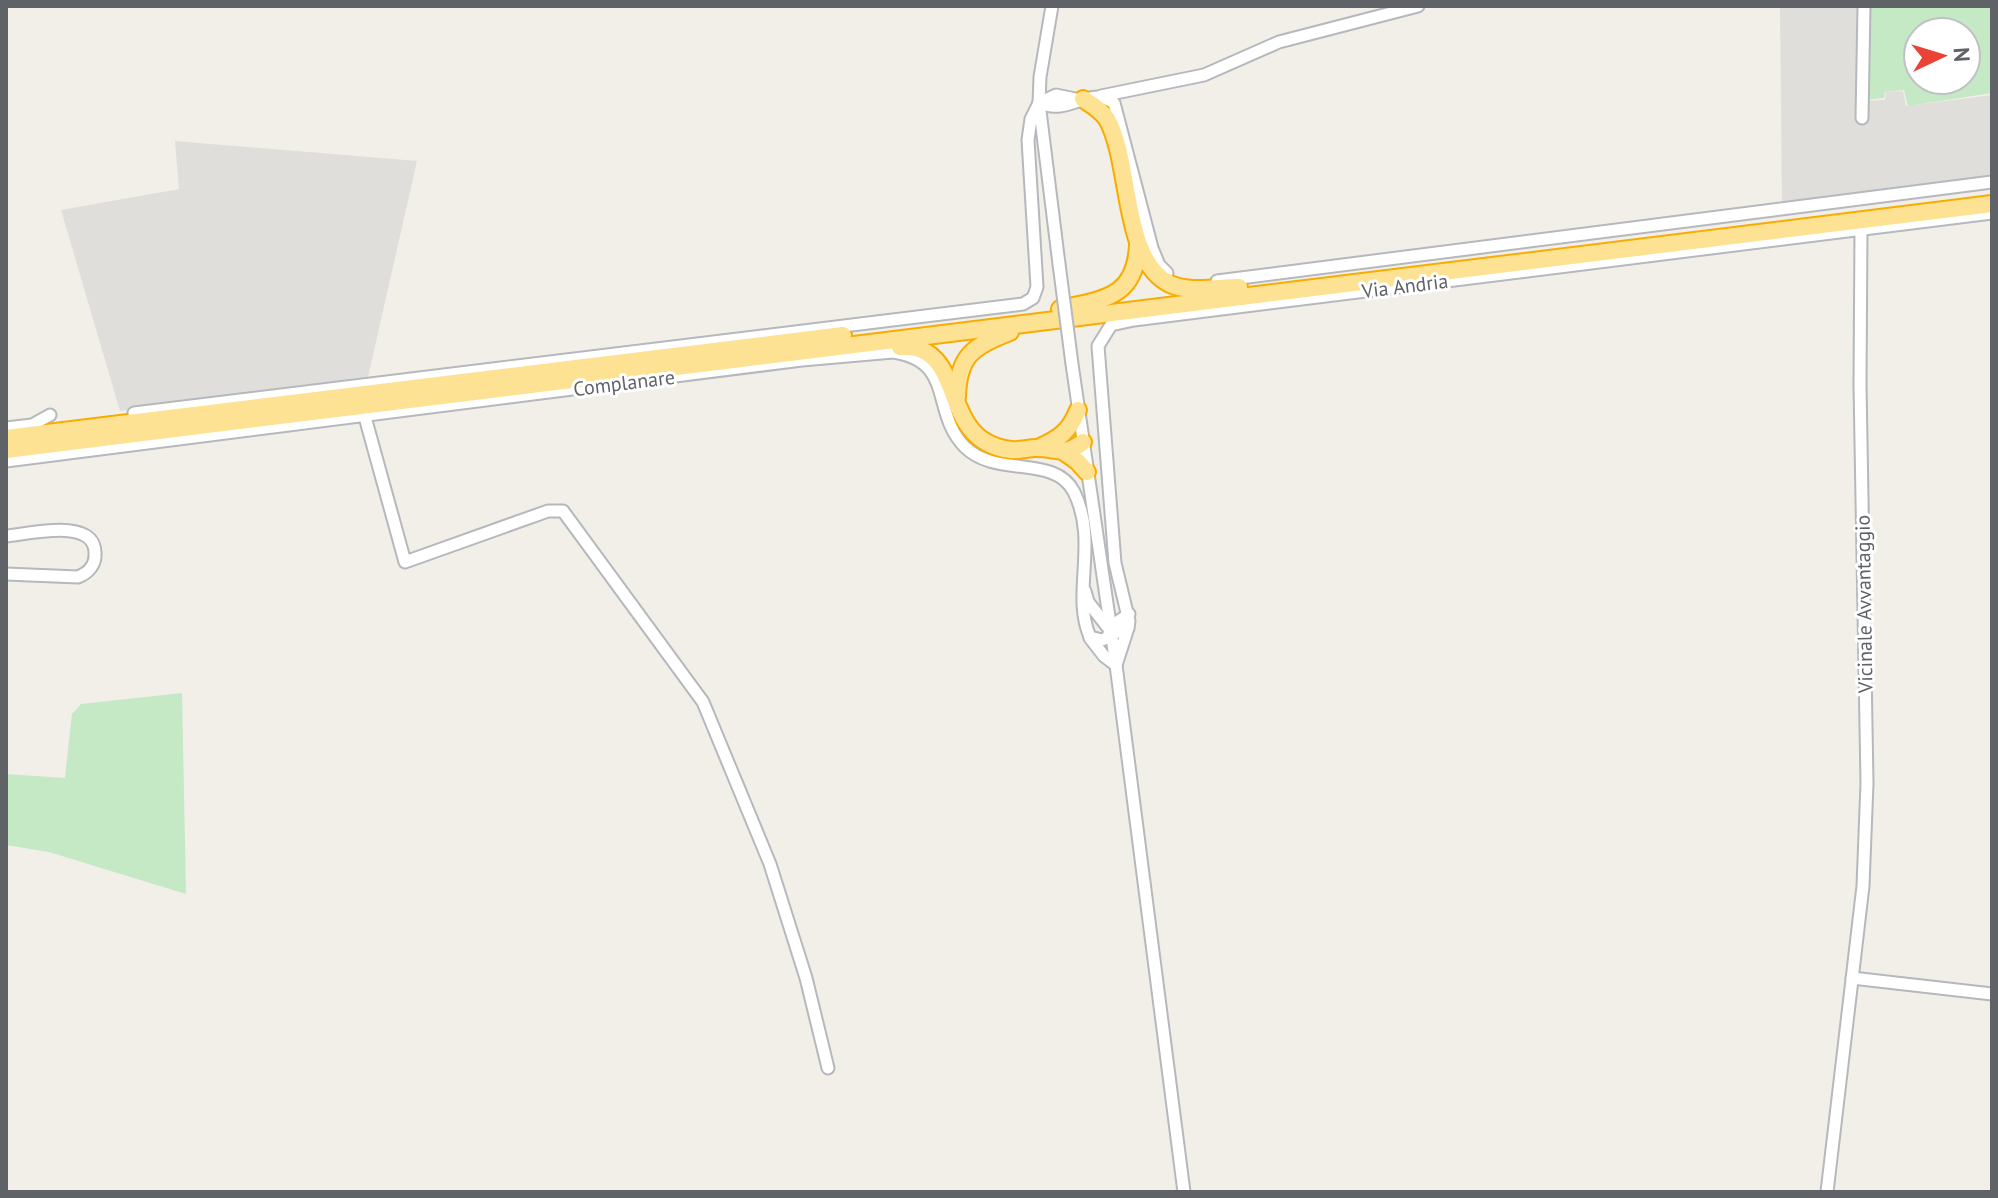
<svg xmlns="http://www.w3.org/2000/svg" width="1998" height="1198" viewBox="0 0 1998 1198" font-family="'PT Sans',sans-serif">
  <style>
    .industrial { fill: #e0deda }
    .green { fill: #c5e8c5; fill-rule: evenodd }
    .lines { fill: none; stroke-linecap: round; stroke-linejoin: round }
    .minor-casing { stroke: #b5b8bc; stroke-width: 15 }
    .highway-casing { stroke: #f9ab00; stroke-width: 20 }
    .minor { stroke: #fff; stroke-width: 11 }
    .highway { stroke: #fde293; stroke-width: 16 }
    .minor-bridge-casing { stroke: #b5b8bc; stroke-width: 15; stroke-linecap: butt }
    .minor-bridge { stroke: #fff; stroke-width: 11 }
    .labels { text-anchor: middle; dominant-baseline: central; stroke-width: 6; stroke-linejoin: round; paint-order: stroke }
    .street-label { font-size: 20px; fill: #5f6368; stroke: #fff }
  </style>
  <rect width="100%" height="100%" fill="#f1efe8"/>
  <g class="industrial">
    <polygon points="1780,6 1867,6 1865,101 1885,100 1886,92 1903,91 1906,106 1992,95 1992,178 1782,203"/>
    <polygon points="175,141 417,161 368,377 120,411 61,210 179,189"/>
  </g>
  <g class="green">
    <path d="M1867,6H1992V93L1908,106L1904,90L1885,92L1884,98L1864,100ZM1918,32H1966V80H1918Z"/>
    <polygon points="182,693 186,894 49,852 6,845 6,774 65,778 72,714 81,704"/>
  </g>
  <g class="lines">
    <defs>
      <g id="minor">
        <polyline points="1052,6 1040,77 1039,103 1059,264"/>
        <polyline points="1101,96 1204,75 1279,42 1418,6"/>
        <path d="M1039,103C1071,116 1087,85 1114,103L1152,248L1159,265L1167,273"/>
        <polyline points="1039,103 1056,95 1080,100"/>
        <polyline points="1862,118 1864,6"/>
        <polyline points="1217,281 1992,182"/>
        <polyline points="1072,364 1116,665 1184,1192"/>
        <polyline points="134,413 1023,304 1033,298 1037,287 1028,140 1031,119 1039,103"/>
        <polyline points="365,417 405,562 548,511 563,511 703,702 770,864 806,978 828,1068"/>
        <polyline points="6,428 32,425 50,415"/>
        <path d="M6,461L802,360L893,352C956,361 930,412 965,447C996,478 1055,454 1074,492C1099,542 1071,594 1090,637L1102,640L1107,638L1114,624L1129,614"/>
        <path d="M6,536C29,534 95,517 95,553C96,565 88,573 78,577L6,574"/>
        <polyline points="1085,591 1088,602 1110,630"/>
        <polyline points="1111,631 1118,632 1128,628 1129,621 1115,563 1100,372 1098,346 1111,325 1134,320 1992,213"/>
        <polyline points="1090,638 1104,656 1116,665 1128,628"/>
        <polyline points="1852,978 1992,994"/>
        <polyline points="1827,1192 1863,886 1867,783 1860,385 1861,230"/>
      </g>
      <g id="highway">
        <path d="M1083,99C1092,105 1101,110 1107,119C1132,163 1121,260 1170,284C1189,293 1218,287 1239,287"/>
        <path d="M1060,309C1104,299 1136,298 1138,244"/>
        <path d="M900,347C906,347 914,347 919,349C964,364 943,442 1011,450C1019,451 1028,448 1036,448C1058,448 1064,457 1083,442"/>
        <path d="M957,397C958,356 973,346 1010,332"/>
        <polyline points="6,438 843,335"/>
        <path d="M1038,448C1059,439 1070,431 1078,410"/>
        <polyline points="6,450 1992,204"/>
        <polyline points="1064,452 1077,461 1087,472"/>
      </g>
    </defs>
    <use href="#minor" class="minor-casing"/>
    <use href="#highway" class="highway-casing"/>
    <use href="#minor" class="minor"/>
    <use href="#highway" class="highway"/>
    <defs>
      <polyline id="minor-bridge" points="1059,264 1072,364"/>
    </defs>
    <use href="#minor-bridge" class="minor-bridge-casing"/>
    <use href="#minor-bridge" class="minor-bridge"/>
  </g>
  <g class="labels">
    <g class="street-label">
      <text transform="translate(1405 286) rotate(-7)">Via Andria</text>
      <text transform="translate(624 383) rotate(-7)">Complanare</text>
      <text transform="translate(1864 604) rotate(-91)">Vicinale Avvantaggio</text>
    </g>
  </g>
  <rect width="1998" height="1198" fill="none" stroke="#5f6368" stroke-width="16"/>
  <g transform="translate(1942 56) rotate(86)"><circle r="38" fill="#ffffff" stroke="#bfc1c3" stroke-width="2"/>
  <path d="M0-6L14 30L0 20L-14 30Z" fill="#ea4335"/>
  <text y="-12" font-size="22" font-weight="bold" text-anchor="middle" fill="#5f6368">N</text>
  </g>
</svg>
